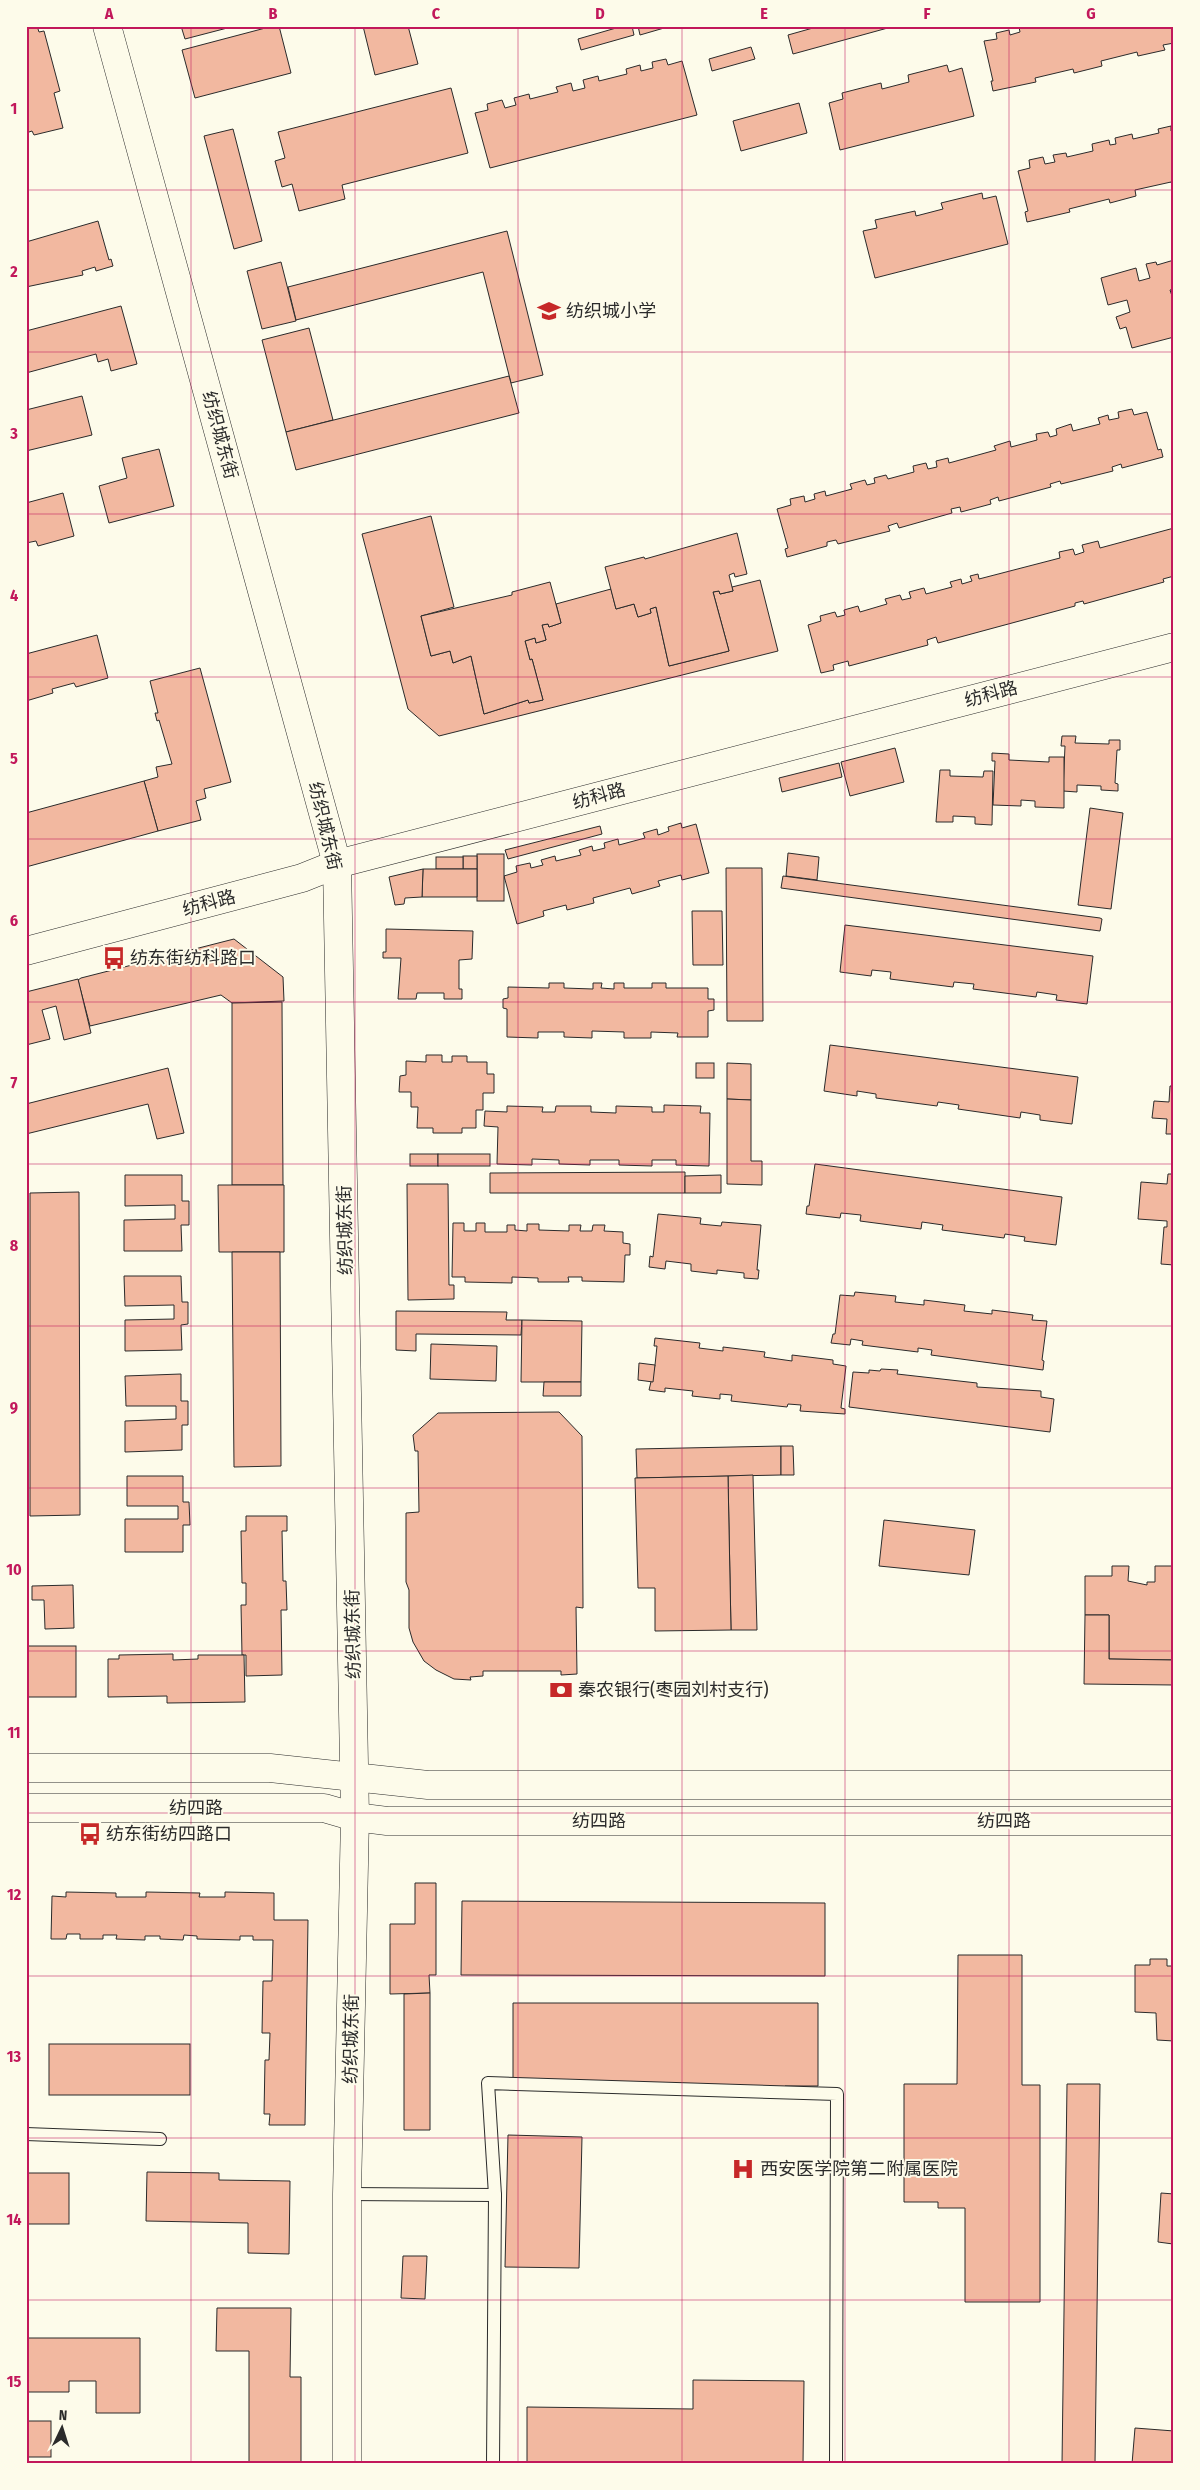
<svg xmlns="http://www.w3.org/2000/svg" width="1200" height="2490" viewBox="0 0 1200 2490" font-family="'Fira Sans Condensed','Noto Sans SC',sans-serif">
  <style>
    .building { fill: #f2b8a0; stroke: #2b2b2b }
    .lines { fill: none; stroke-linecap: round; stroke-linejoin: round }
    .lane-casing { stroke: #2b2b2b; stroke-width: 14 }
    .secondary-casing { stroke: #2b2b2b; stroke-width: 29 }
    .lane { stroke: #fdfbea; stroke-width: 12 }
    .secondary { stroke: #fdfbea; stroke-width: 28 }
    .grid { fill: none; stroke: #c2185b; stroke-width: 1; stroke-opacity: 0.55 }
    .labels { text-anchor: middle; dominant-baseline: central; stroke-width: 4; stroke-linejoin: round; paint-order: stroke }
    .poi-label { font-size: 18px; fill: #2b2b2b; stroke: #fdfbea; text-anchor: start }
    .street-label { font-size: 18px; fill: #2b2b2b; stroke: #fdfbea }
    .neatline { fill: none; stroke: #c2185b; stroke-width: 2 }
    .grid-label { font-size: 16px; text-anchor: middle; font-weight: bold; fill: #c2185b }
  </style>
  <rect width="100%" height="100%" fill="#fdfbea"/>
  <g class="building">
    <polygon points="26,26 37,26 39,32 44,31 60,91 54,93 63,128 34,135 32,131 26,133"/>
    <polygon points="181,26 235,26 185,39"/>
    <polygon points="273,26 279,26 291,73 195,98 182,50"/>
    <polygon points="363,26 408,26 418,64 375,75"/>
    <polygon points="623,26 632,26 634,35 581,50 578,39"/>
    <polygon points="638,26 671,26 640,35"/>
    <polygon points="820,26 895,26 793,54 788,35"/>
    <polygon points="1033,26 1033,28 1041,26 1174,26 1174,43 1163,45 1165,50 1138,56 1137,52 1101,61 1102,66 1074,73 1073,69 1035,78 1036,82 993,91 991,81 993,81 984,41 997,39 996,33 1009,30 1010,35 1020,32 1019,27"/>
    <polygon points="751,47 755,59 712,71 709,59"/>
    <polygon points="666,59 668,65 682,61 697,115 490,168 475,113 488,110 487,104 502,100 505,108 516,105 514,98 529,94 530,99 558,92 556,87 571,83 573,91 585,88 583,80 598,76 599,81 627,74 626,69 640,65 641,71 653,68 652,62"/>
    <polygon points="947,65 949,72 962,68 974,116 840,150 829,103 843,99 842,93 881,83 882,89 909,82 908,75"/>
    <polygon points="451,88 468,153 342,185 345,199 299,211 292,184 282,187 275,161 285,158 278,132"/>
    <polygon points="799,103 807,133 741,151 733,121"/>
    <polygon points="1171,126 1171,131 1174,130 1174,184 1172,185 1171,182 1135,190 1136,196 1110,203 1109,199 1069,209 1070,212 1027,222 1025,212 1028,211 1018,171 1030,168 1029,160 1043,157 1045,164 1055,162 1053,155 1066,153 1067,157 1093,151 1092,144 1109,140 1110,145 1116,144 1115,138 1132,134 1133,139 1159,133 1158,129"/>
    <polygon points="233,129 262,241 234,249 204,136"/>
    <polygon points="982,193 983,199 996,196 1008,244 875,278 863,231 877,228 875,220 915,211 916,216 943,209 941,203"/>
    <polygon points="98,221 109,260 111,259 113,266 96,271 95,267 82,271 83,275 26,287 26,242"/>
    <polygon points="507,231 543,375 511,383 483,272 296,320 288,287"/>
    <polygon points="1174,260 1174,289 1170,290 1174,302 1174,337 1132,348 1126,327 1120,329 1116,317 1130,312 1127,300 1108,305 1101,278 1136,268 1139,281 1150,278 1146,264 1156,262 1157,265"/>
    <polygon points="281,262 296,321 262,329 247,271"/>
    <polygon points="121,306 137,364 111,371 108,359 98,362 96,354 26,373 26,331"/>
    <polygon points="309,328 333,420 286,432 262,340"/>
    <polygon points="509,376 519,413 296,470 286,432"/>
    <polygon points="82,396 92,435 26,451 26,410"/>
    <polygon points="1132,409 1134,415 1147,412 1158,450 1161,449 1163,457 1122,468 1121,464 1112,467 1113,471 1061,484 1060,481 1050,484 1051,487 999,501 998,497 990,500 991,504 961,512 960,507 951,509 952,513 899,528 897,523 888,526 890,531 838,544 836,540 827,542 827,546 787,557 785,549 788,548 777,509 791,505 790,499 804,496 805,502 815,499 814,494 825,491 826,496 852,489 850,484 865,480 867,485 875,483 874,478 886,475 888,479 914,472 913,466 926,463 928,469 937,467 936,461 948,458 949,463 996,450 994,446 1010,441 1011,447 1037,440 1036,434 1048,432 1050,437 1057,435 1056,429 1071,424 1073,431 1100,424 1098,418 1108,415 1109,420 1119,418 1118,412"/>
    <polygon points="159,449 174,506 109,523 99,486 127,478 122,458"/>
    <polygon points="63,493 74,536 38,546 36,541 26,543 26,503"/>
    <polygon points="431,516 454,607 421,616 431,656 450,651 453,663 471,656 484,714 528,700 529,703 543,700 532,659 530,660 525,641 535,638 536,643 546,640 542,625 548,624 549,627 561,623 556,604 611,589 616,609 634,604 638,617 651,613 650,609 656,607 669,666 729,651 713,592 719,591 720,594 733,591 732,587 760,580 778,651 439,736 408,709 362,534"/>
    <polygon points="1174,528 1174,576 1163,579 1164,582 1084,604 1083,601 1075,603 1075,606 938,643 936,637 927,640 928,645 849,666 848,661 833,665 834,670 821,673 808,625 821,621 820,616 835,612 837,617 845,615 844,610 858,606 860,612 887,604 885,599 900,595 902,600 911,598 909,592 924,588 926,594 952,587 950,582 961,579 962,584 972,581 970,576 978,574 979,579 1060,558 1059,552 1073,549 1075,555 1084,552 1082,545 1098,541 1100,548"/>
    <polygon points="737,533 747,574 735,577 734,573 729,575 733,591 720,594 719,591 713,592 729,651 669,666 656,607 650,609 651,613 638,617 634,604 616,609 605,567 644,557 645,559"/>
    <polygon points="550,582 561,623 549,627 548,624 542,625 546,640 536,643 535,638 525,641 530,660 532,659 543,700 529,703 528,700 484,714 471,656 453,663 450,651 431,656 421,616 512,595 512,592"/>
    <polygon points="97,635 108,678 76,687 74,683 52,689 53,693 26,701 26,654"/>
    <polygon points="200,668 231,782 204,789 206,798 196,801 201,820 158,831 144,781 158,777 156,767 172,764 159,720 157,721 155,713 158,713 150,681"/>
    <polygon points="1062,736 1076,736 1075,743 1109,744 1109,740 1120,740 1120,750 1117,750 1115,783 1118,784 1118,791 1101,790 1101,786 1077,785 1077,792 1063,791 1065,746 1061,746"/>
    <polygon points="895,748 904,782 850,796 841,762"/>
    <polygon points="992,753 1009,754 1009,760 1049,762 1049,757 1064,757 1064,808 1035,807 1035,801 1021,800 1021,806 993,805 995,761 992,761"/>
    <polygon points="839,763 842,777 782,792 779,778"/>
    <polygon points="940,770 950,770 950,776 983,777 984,771 993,771 992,825 975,824 975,817 953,816 953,822 936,822"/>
    <polygon points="144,781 158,831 26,867 26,813"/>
    <polygon points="1090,808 1123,813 1111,909 1078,905"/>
    <polygon points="681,823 682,828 696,824 709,873 682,880 681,875 658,881 660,886 632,894 630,888 593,898 594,903 567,910 566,905 543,911 544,916 517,924 504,876 517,872 516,866 530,863 531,868 543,865 541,860 555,856 556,861 581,855 579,850 592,846 593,851 605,848 604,843 618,839 619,845 645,838 643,833 657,829 658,835 669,831 668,827"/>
    <polygon points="600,826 602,834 508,859 505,850"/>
    <polygon points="788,853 819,857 817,880 786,876"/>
    <rect x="477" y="854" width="27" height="47"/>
    <rect x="463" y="856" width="14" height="13"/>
    <rect x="436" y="857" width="27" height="12"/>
    <polygon points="726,868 762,868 763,1021 727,1021"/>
    <polygon points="423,869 477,869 477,897 422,897"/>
    <polygon points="423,869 422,897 405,898 404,904 395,905 389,877"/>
    <polygon points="783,876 1100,918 1102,919 1100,931 781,888"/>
    <polygon points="692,911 722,911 723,965 693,965"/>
    <polygon points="845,925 1093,956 1087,1004 1056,1000 1057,995 1037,992 1036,997 973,989 974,984 954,982 953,987 890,979 891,972 872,970 871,976 840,972"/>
    <polygon points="386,929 473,931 472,959 459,960 459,989 462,989 462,999 444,999 444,993 417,993 416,999 398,999 401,958 383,958 383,952 386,952"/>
    <polygon points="234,939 283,977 284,1001 232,1003 221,995 90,1026 78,980 81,978"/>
    <polygon points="78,979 91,1033 64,1040 56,1006 42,1010 50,1039 26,1045 26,992"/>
    <polygon points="549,983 564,983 564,988 593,989 593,983 602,983 601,988 614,989 614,983 624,983 624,988 652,988 652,983 666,983 666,988 708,988 708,999 714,999 714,1010 708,1011 708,1037 677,1037 678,1033 651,1032 651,1038 624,1038 624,1032 592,1031 592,1038 564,1037 564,1032 538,1032 538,1038 507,1037 507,1009 503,1008 503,999 508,998 508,987 549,988"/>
    <polygon points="282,1002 283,1185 232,1185 232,1003"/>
    <polygon points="830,1045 1078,1077 1072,1124 1040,1120 1040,1115 1021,1112 1020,1118 958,1109 959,1105 938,1102 937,1106 876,1098 876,1094 857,1091 857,1096 824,1091"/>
    <polygon points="426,1055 442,1055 442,1062 452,1062 452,1056 467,1056 467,1062 487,1062 487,1074 494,1074 494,1093 483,1093 483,1110 476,1110 476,1128 462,1128 462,1133 433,1133 433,1128 417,1128 418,1107 411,1107 411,1092 399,1092 400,1076 406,1075 406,1061 426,1062"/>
    <rect x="696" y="1063" width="18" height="15"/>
    <polygon points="727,1063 751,1064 751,1100 727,1099"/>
    <polygon points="168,1068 184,1133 157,1139 148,1104 26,1134 26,1104"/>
    <polygon points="1170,1086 1174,1086 1174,1134 1166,1134 1167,1119 1152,1118 1154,1101 1169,1102"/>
    <polygon points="727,1099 751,1100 751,1161 762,1161 762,1185 727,1184"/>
    <polygon points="664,1105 701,1106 700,1113 710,1113 709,1166 676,1165 676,1160 652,1160 652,1166 619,1165 619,1160 590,1160 590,1165 559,1164 559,1160 532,1159 532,1165 497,1164 498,1127 484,1126 485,1111 507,1112 507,1106 543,1107 542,1112 555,1112 556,1106 591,1106 591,1112 616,1113 616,1106 652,1107 652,1112 664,1112"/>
    <rect x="410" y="1154" width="28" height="12"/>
    <rect x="438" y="1154" width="52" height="12"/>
    <polygon points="815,1164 1062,1197 1056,1245 1024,1241 1025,1237 1005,1234 1004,1238 942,1230 943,1225 922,1222 921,1229 860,1221 861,1215 841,1213 840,1218 806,1214 807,1206 809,1206"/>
    <polygon points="685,1172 685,1193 490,1193 490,1173"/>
    <polygon points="1168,1174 1174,1174 1174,1265 1161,1264 1164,1227 1167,1227 1167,1221 1138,1219 1141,1182 1167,1184"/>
    <polygon points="125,1175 182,1175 182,1201 189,1201 189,1225 181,1225 182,1251 124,1251 124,1220 175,1219 175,1205 125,1206"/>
    <polygon points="721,1175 721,1193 685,1193 685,1176"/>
    <polygon points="407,1184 448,1184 449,1285 454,1285 454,1299 408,1300"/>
    <polygon points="218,1185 284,1185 284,1252 219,1252"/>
    <polygon points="79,1192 80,1515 30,1516 30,1193"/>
    <polygon points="658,1214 701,1218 700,1224 721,1226 722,1222 761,1225 757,1270 759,1270 758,1279 744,1278 744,1273 717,1270 717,1274 691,1271 691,1264 666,1261 665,1269 649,1267 650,1256 653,1257"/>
    <polygon points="453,1223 464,1223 464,1231 476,1231 476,1223 485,1223 485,1232 507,1232 507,1225 515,1225 515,1230 527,1231 527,1224 539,1224 539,1230 569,1231 569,1225 581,1225 580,1231 592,1231 593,1225 605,1225 604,1231 623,1232 623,1243 630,1244 630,1255 625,1255 624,1282 582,1281 582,1277 568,1277 569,1282 538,1282 538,1278 512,1277 512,1283 465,1282 465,1277 452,1277"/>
    <polygon points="232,1252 280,1252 281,1466 234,1467"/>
    <polygon points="124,1276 181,1276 182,1302 188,1302 188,1324 181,1325 182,1350 125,1351 125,1320 174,1319 174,1305 125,1306"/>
    <polygon points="855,1292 896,1296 895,1302 924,1305 924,1300 965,1305 964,1311 992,1314 992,1310 1033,1315 1032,1320 1047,1321 1042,1360 1044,1361 1043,1370 931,1355 932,1350 918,1348 918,1352 862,1345 863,1341 851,1339 850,1345 831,1343 833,1334 835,1334 840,1295 854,1296"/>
    <polygon points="396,1311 507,1312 506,1320 522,1320 521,1335 416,1334 416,1351 396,1350"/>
    <polygon points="522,1320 582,1321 581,1382 521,1382"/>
    <polygon points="655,1338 700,1343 699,1348 723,1351 723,1347 765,1352 764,1357 792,1361 792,1355 833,1360 833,1364 846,1366 841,1408 845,1409 845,1414 800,1411 801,1405 788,1404 787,1407 731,1401 732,1395 720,1394 720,1399 692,1396 693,1391 665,1388 665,1392 649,1390 655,1365 657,1346 654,1346"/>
    <polygon points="431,1344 497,1346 496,1381 430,1379"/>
    <polygon points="639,1363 655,1365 653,1382 638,1380"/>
    <polygon points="881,1369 898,1370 897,1374 977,1383 977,1387 1041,1391 1041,1397 1054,1399 1050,1432 849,1407 853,1372 869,1373 869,1370 880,1371"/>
    <polygon points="181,1374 181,1401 188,1401 188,1425 182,1425 182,1450 125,1452 125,1421 176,1419 176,1406 126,1406 125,1376"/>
    <polygon points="544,1382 581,1382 581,1396 543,1396"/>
    <polygon points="559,1412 582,1436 583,1603 583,1608 576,1607 577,1674 561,1675 561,1671 483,1671 483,1676 470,1677 471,1680 454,1679 436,1670 424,1661 413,1642 409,1628 409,1590 406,1582 406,1513 419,1512 418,1451 415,1451 413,1435 438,1413"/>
    <polygon points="781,1446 781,1475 637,1478 636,1449"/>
    <polygon points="781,1446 793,1446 794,1475 781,1475"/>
    <polygon points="753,1475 757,1630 731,1630 728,1476"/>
    <polygon points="127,1476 183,1476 183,1502 189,1502 190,1525 183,1525 183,1552 125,1552 125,1519 178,1519 178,1506 127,1506"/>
    <polygon points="728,1476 731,1630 655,1631 655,1588 638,1588 635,1478"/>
    <polygon points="246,1516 287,1516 287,1531 282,1531 283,1581 286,1581 287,1610 281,1610 282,1675 246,1676 246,1655 242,1655 241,1605 246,1605 246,1583 242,1583 241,1531 246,1531"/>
    <polygon points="884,1520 975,1530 969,1575 879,1566"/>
    <polygon points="1112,1566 1129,1566 1128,1581 1147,1585 1147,1582 1155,1582 1155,1566 1173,1566 1174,1660 1109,1659 1109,1615 1085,1615 1085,1576 1112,1576"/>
    <polygon points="73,1585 74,1628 45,1629 44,1600 32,1600 32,1586"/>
    <polygon points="1085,1615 1109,1615 1109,1659 1174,1660 1174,1685 1084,1684"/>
    <rect x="26" y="1646" width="50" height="51"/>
    <polygon points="173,1654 173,1660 198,1659 198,1655 244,1655 245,1702 167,1703 167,1696 108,1697 108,1659 119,1659 119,1655"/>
    <polygon points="415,1883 436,1883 436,1975 429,1975 430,1993 390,1994 390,1924 415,1924"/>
    <polygon points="66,1892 116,1893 116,1897 146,1897 146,1892 200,1893 199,1897 225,1897 225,1892 274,1893 274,1920 308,1920 305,2125 269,2125 270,2114 264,2114 265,2060 269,2060 270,2033 262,2033 263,1981 272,1981 273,1940 253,1940 253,1936 240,1936 240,1940 197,1939 197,1936 184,1935 183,1940 160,1939 160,1936 145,1936 145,1940 116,1939 117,1935 103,1935 103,1939 80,1939 80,1934 67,1934 66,1939 51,1939 52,1896 66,1897"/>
    <polygon points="462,1901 825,1903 825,1976 461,1975"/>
    <polygon points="958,1955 1022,1955 1022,2085 1040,2085 1040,2302 965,2302 965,2208 938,2208 938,2202 904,2202 904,2084 957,2084"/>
    <polygon points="1150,1959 1167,1959 1167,1966 1174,1966 1174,2041 1157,2040 1156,2013 1135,2012 1135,1965 1150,1965"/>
    <polygon points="430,1993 430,2130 404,2130 404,1994"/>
    <polygon points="513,2003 818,2003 818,2086 785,2086 785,2092 513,2086"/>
    <rect x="49" y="2044" width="141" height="51"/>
    <polygon points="1067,2084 1100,2084 1095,2464 1062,2464"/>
    <polygon points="508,2135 582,2137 579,2268 505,2267"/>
    <polygon points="147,2172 219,2173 219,2180 290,2181 289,2254 248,2253 248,2223 146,2221"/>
    <rect x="26" y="2173" width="43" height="51"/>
    <polygon points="1161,2193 1174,2194 1173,2244 1158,2242"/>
    <polygon points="403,2256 427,2256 425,2299 401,2298"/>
    <polygon points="217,2308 291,2308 290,2377 301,2377 301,2464 249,2464 249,2351 216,2351"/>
    <polygon points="26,2338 140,2338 140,2413 96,2413 96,2381 69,2381 69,2392 26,2392"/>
    <polygon points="693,2380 804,2381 803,2464 527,2464 527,2407 693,2409"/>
    <rect x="26" y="2421" width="25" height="36"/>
    <polygon points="1135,2428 1174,2431 1174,2464 1132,2464"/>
  </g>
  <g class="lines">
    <defs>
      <g id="lane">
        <polyline points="26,2134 160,2139"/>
        <polyline points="347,2194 495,2195"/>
        <polyline points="493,2464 495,2195 488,2083 837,2094 836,2464"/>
      </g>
      <g id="secondary">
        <polyline points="107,26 337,864 355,1817 347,2194 347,2464"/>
        <polyline points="26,951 302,878 337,864 1174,647"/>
        <polyline points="26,1768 270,1768 428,1785 1174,1785"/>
        <polyline points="26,1808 324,1808 355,1817 387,1821 1174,1821"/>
      </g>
    </defs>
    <use href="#lane" class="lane-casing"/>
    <use href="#secondary" class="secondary-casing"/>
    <use href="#lane" class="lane"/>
    <use href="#secondary" class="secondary"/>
  </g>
  <path class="grid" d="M191,26V2464M355,26V2464M518,26V2464M682,26V2464M845,26V2464M1009,26V2464M26,190H1174M26,352H1174M26,514H1174M26,677H1174M26,839H1174M26,1002H1174M26,1164H1174M26,1326H1174M26,1488H1174M26,1651H1174M26,1813H1174M26,1976H1174M26,2138H1174M26,2300H1174"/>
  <defs>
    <symbol id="school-bare" viewBox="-9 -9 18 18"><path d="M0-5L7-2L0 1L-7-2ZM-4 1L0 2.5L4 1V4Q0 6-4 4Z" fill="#c62828" stroke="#fdfbea" stroke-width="2.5" paint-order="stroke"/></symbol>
    <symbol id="bus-bare" viewBox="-9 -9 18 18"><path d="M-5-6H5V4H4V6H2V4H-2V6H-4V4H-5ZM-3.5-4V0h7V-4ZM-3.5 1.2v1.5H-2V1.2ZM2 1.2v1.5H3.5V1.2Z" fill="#c62828" stroke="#fdfbea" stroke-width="2.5" paint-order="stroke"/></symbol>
    <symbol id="bank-bare" viewBox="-9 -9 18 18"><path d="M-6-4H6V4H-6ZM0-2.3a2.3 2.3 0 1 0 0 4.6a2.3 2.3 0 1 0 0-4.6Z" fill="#c62828" stroke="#fdfbea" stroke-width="2.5" paint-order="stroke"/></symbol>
    <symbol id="hospital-bare" viewBox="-9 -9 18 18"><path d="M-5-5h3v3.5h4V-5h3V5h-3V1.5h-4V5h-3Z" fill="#c62828" stroke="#fdfbea" stroke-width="2.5" paint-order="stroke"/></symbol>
  </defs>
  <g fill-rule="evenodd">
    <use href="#school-bare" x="533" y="295" width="32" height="32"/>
    <use href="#bus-bare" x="98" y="942" width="32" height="32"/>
    <use href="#bank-bare" x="545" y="1674" width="32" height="32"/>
    <use href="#bus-bare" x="74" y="1818" width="32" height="32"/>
    <use href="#hospital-bare" x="727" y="2153" width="32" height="32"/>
  </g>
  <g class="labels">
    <g class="poi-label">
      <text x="566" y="311">纺织城小学</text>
      <text x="130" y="958">纺东街纺科路口</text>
      <text x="578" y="1690">秦农银行(枣园刘村支行)</text>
      <text x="106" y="1834">纺东街纺四路口</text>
      <text x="760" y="2169">西安医学院第二附属医院</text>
    </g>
    <g class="street-label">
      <text transform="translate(220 435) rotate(75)">纺织城东街</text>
      <text transform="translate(991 694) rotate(-15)">纺科路</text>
      <text transform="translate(599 796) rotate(-15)">纺科路</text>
      <text transform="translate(325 826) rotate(77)">纺织城东街</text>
      <text transform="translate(209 903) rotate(-15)">纺科路</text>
      <text transform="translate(345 1230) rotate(-91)">纺织城东街</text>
      <text transform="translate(353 1634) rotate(-91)">纺织城东街</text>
      <text x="196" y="1808">纺四路</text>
      <text x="599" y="1821">纺四路</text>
      <text x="1004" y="1821">纺四路</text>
      <text transform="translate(351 2039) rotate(-89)">纺织城东街</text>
    </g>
  </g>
  <rect width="1200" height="2490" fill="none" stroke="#fdfbea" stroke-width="55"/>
  <g transform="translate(62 2428) rotate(4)" stroke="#fdfbea" stroke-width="4" paint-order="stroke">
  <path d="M0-4L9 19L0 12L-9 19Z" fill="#2b2b2b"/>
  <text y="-8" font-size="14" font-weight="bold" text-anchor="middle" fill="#2b2b2b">N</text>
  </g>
  <rect x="28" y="28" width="1144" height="2434" class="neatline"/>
  <g class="grid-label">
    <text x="109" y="19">A</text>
    <text x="273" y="19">B</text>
    <text x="436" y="19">C</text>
    <text x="600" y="19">D</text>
    <text x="764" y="19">E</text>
    <text x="927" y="19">F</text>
    <text x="1091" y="19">G</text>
    <text x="14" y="114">1</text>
    <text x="14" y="277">2</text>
    <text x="14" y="439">3</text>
    <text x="14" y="601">4</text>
    <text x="14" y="764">5</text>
    <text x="14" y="926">6</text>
    <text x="14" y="1088">7</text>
    <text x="14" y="1251">8</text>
    <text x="14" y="1413">9</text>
    <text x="14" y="1575">10</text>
    <text x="14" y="1738">11</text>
    <text x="14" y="1900">12</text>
    <text x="14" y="2062">13</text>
    <text x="14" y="2225">14</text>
    <text x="14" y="2387">15</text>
  </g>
</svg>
